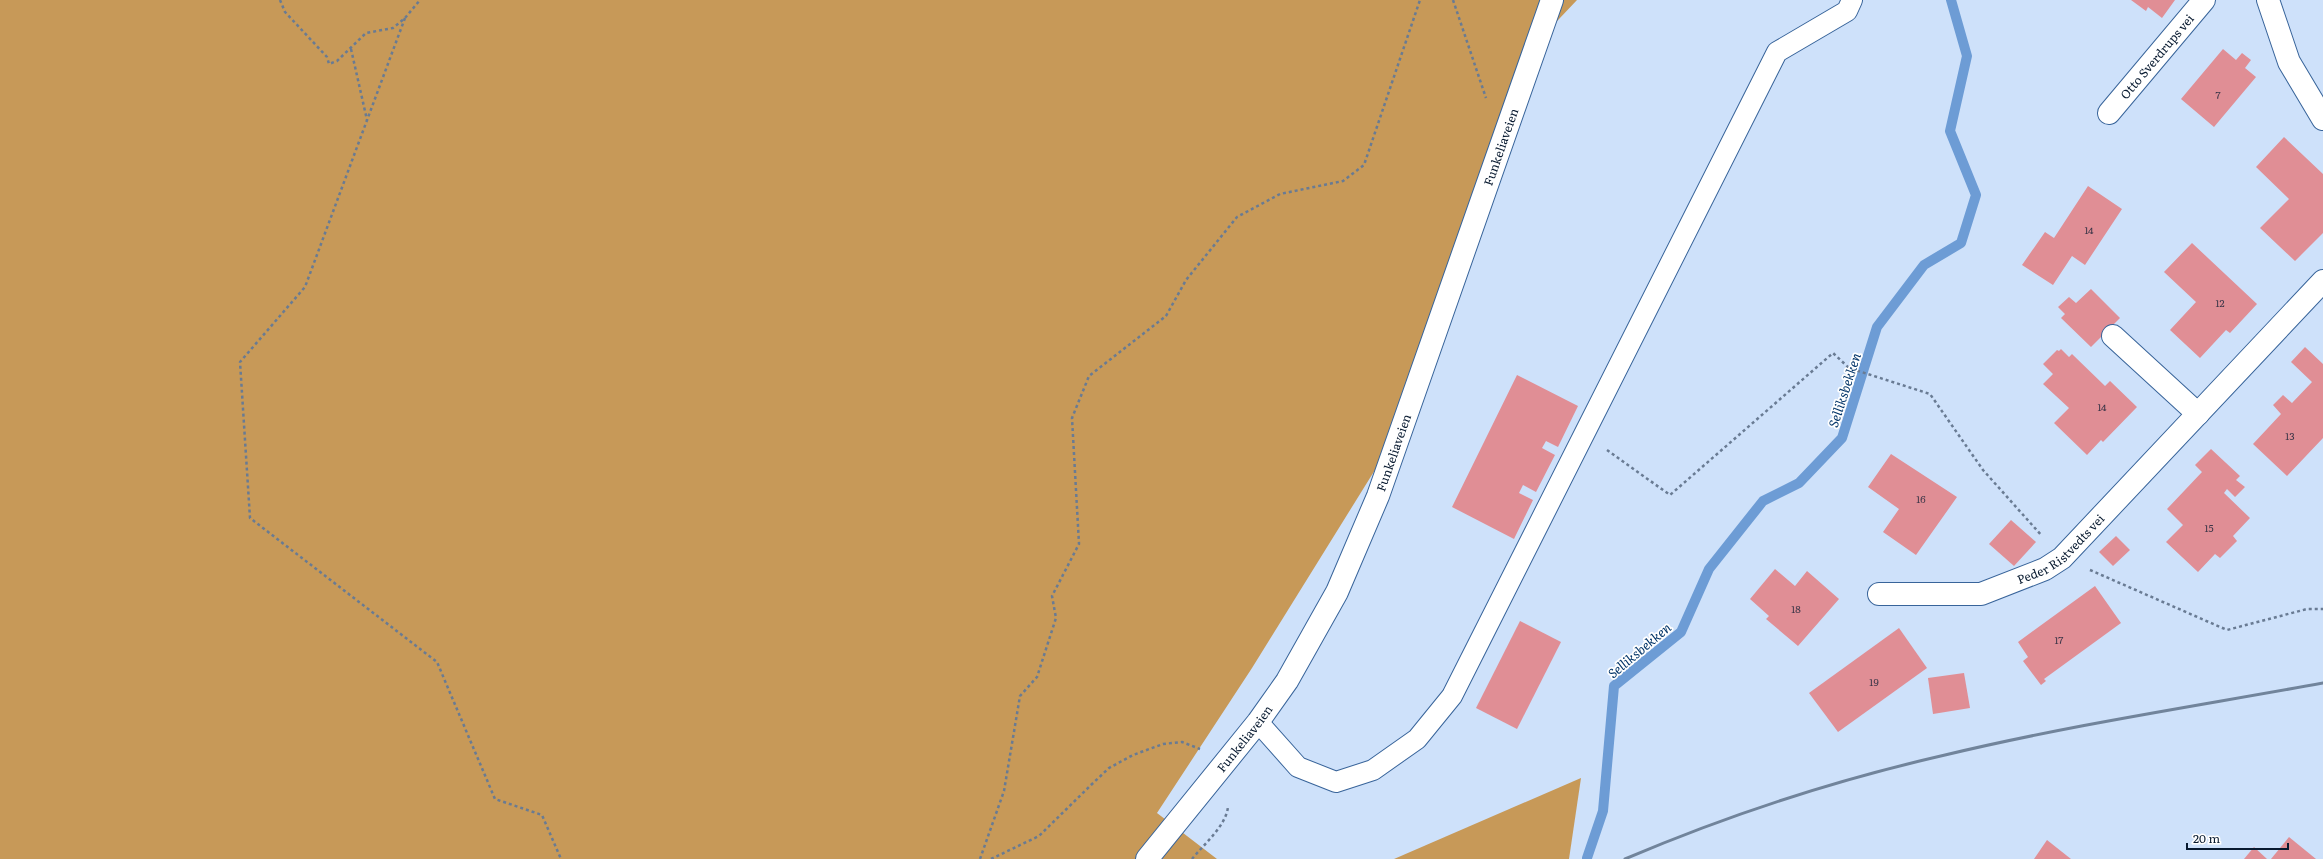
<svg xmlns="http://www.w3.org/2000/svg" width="2323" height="859" viewBox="0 0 2323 859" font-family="Literata,serif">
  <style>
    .forest { fill: #c79958 }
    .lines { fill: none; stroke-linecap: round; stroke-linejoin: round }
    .stream { stroke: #6d9cd5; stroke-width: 10 }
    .building { fill: #e08e95 }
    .lane-casing { stroke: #38649a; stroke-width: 22 }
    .street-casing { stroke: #38649a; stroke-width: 24 }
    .secondary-casing { stroke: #38649a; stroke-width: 24 }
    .path { stroke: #697b93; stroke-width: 2.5; stroke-dasharray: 3 3; stroke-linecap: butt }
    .lane { stroke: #fff; stroke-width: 20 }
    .street { stroke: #fff; stroke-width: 22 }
    .secondary { stroke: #fff; stroke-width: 22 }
    .rail { stroke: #71849b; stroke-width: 3 }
    .labels { text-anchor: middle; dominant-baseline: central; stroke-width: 3.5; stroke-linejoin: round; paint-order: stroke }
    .number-label { font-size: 10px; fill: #3e3749 }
    .street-label { font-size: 12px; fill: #081a30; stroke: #fff }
    .water-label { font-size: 13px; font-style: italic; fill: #033569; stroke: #fff }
  </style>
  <rect width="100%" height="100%" fill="#cee1fa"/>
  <g class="forest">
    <polygon points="0,0 1577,0 1524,56 1383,457 1252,668 1157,813 1217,859 0,859"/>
    <polygon points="1581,778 1569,859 1394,859"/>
  </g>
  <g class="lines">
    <polyline class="stream" points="1587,858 1603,811 1614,686 1681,632 1709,569 1763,501 1799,483 1842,438 1877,327 1924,265 1961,243 1976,195 1950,131 1967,56 1951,0"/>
  </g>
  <g class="building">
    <polygon points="2131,0 2175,0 2162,18 2148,7 2146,11"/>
    <polygon points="2223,49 2236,60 2242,53 2251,60 2245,68 2256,77 2214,127 2181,99"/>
    <polygon points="2284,137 2323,174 2323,233 2295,261 2260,228 2289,199 2256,167"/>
    <polygon points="2088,186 2122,209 2085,265 2072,256 2053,285 2022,265 2045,232 2054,238"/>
    <polygon points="2192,243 2257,304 2230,333 2226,330 2200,358 2170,330 2196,302 2164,272"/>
    <polygon points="2091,289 2120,318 2091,347 2061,318 2065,314 2058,307 2069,297 2076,303"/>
    <polygon points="2305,347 2323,364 2323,438 2287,476 2253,444 2281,414 2273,405 2283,395 2292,403 2312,382 2291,362"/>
    <polygon points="2061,349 2069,357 2072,354 2105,386 2110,381 2137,407 2103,442 2101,440 2087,455 2054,423 2069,408 2043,384 2053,374 2043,364 2057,350 2059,351"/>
    <polygon points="1517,375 1578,406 1558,447 1546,441 1542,448 1555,455 1536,492 1523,485 1519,493 1533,500 1514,539 1452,507"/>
    <polygon points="2211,449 2240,476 2236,480 2245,487 2235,497 2227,489 2224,493 2250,518 2233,536 2237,541 2220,558 2215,554 2198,572 2166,542 2183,525 2167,509 2202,472 2195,465"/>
    <polygon points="1891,454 1957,497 1916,555 1883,532 1899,509 1868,487"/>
    <polygon points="2011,520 2036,542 2014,566 1989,544"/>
    <polygon points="2116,536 2130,550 2113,566 2099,552"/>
    <polygon points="1775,569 1795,586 1807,571 1839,599 1798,646 1766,619 1769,616 1750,599"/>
    <polygon points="2095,586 2121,623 2044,679 2046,681 2041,685 2023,661 2028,657 2018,642"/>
    <polygon points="1520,621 1561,642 1517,729 1476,708"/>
    <polygon points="1899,628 1927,668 1838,732 1809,693"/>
    <polygon points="1964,673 1970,708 1933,714 1928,678"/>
    <polygon points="2289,837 2316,859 2271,859"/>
    <polygon points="2047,840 2071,859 2034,859"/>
    <polygon points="2254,847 2267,859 2244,859"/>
  </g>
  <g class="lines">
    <defs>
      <polyline id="lane" points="1258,722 1298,767 1336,782 1373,770 1417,739 1452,696 1777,52 1847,11 1852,0"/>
      <g id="street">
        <polyline points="2268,0 2289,62 2323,119"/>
        <path id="s1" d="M2109,113L2204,0"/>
        <polyline points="2113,336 2198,414"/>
        <path id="s2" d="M1879,594H1981L2045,569L2062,558L2323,281"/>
      </g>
      <g id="secondary">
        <path id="s3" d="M1147,859L1258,722L1287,681L1337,592L1378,496L1552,0"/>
      </g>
    </defs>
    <use href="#lane" class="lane-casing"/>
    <use href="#street" class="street-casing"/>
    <use href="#secondary" class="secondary-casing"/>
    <g class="path">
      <polyline points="280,0 285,12 327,57 329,64 337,61 366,33 393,28 405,18 420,0"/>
      <polyline points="1453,0 1486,98"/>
      <polyline points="405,18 305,287 240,362 250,518 437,662 495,799 542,815 561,859"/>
      <polyline points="351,49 367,120"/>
      <polyline points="1607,450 1670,495 1833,353 1849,368 1930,394 1983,470 2042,536"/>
      <polyline points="2090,570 2227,630 2307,609 2323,609"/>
      <polyline points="980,859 1004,791 1020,696 1037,677 1056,618 1052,596 1079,544 1072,418 1089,376 1166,316 1186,280 1237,217 1280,194 1343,181 1364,165 1420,0"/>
      <polyline points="991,859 1039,836 1091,785 1109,768 1133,755 1163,744 1182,742 1200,749"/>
      <path d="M1192,859C1204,844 1227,825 1228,806"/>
    </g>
    <use href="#lane" class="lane"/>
    <use href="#street" class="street"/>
    <use href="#secondary" class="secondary"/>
    <path class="rail" d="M1625,859C1728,815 1836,780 1945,755C2070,725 2197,706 2323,683"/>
  </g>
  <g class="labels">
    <g class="number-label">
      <text x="2218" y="94">7</text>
      <text x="2089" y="229">14</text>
      <text x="2220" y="302">12</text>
      <text x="2102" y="406">14</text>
      <text x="2290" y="435">13</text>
      <text x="1921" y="498">16</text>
      <text x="2209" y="527">15</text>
      <text x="1796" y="608">18</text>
      <text x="2059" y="639">17</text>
      <text x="1874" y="681">19</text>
    </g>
    <g class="street-label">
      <text stroke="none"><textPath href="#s1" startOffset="74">Otto Sverdrups vei</textPath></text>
      <text stroke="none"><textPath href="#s3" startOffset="803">Funkeliaveien</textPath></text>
      <text stroke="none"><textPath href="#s3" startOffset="479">Funkeliaveien</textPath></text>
      <text stroke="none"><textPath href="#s2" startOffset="195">Peder Ristvedts vei</textPath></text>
      <text stroke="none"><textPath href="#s3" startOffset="155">Funkeliaveien</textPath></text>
    </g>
    <g class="water-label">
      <text transform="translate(1844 390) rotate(-72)">Selliksbekken</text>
      <text transform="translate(1639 650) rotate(-40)">Selliksbekken</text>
    </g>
  </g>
  <path d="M2187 843v6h101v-6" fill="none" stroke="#081a30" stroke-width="2"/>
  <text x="2193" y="843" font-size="12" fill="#081a30" stroke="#ffffff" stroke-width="3" paint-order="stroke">20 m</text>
</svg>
